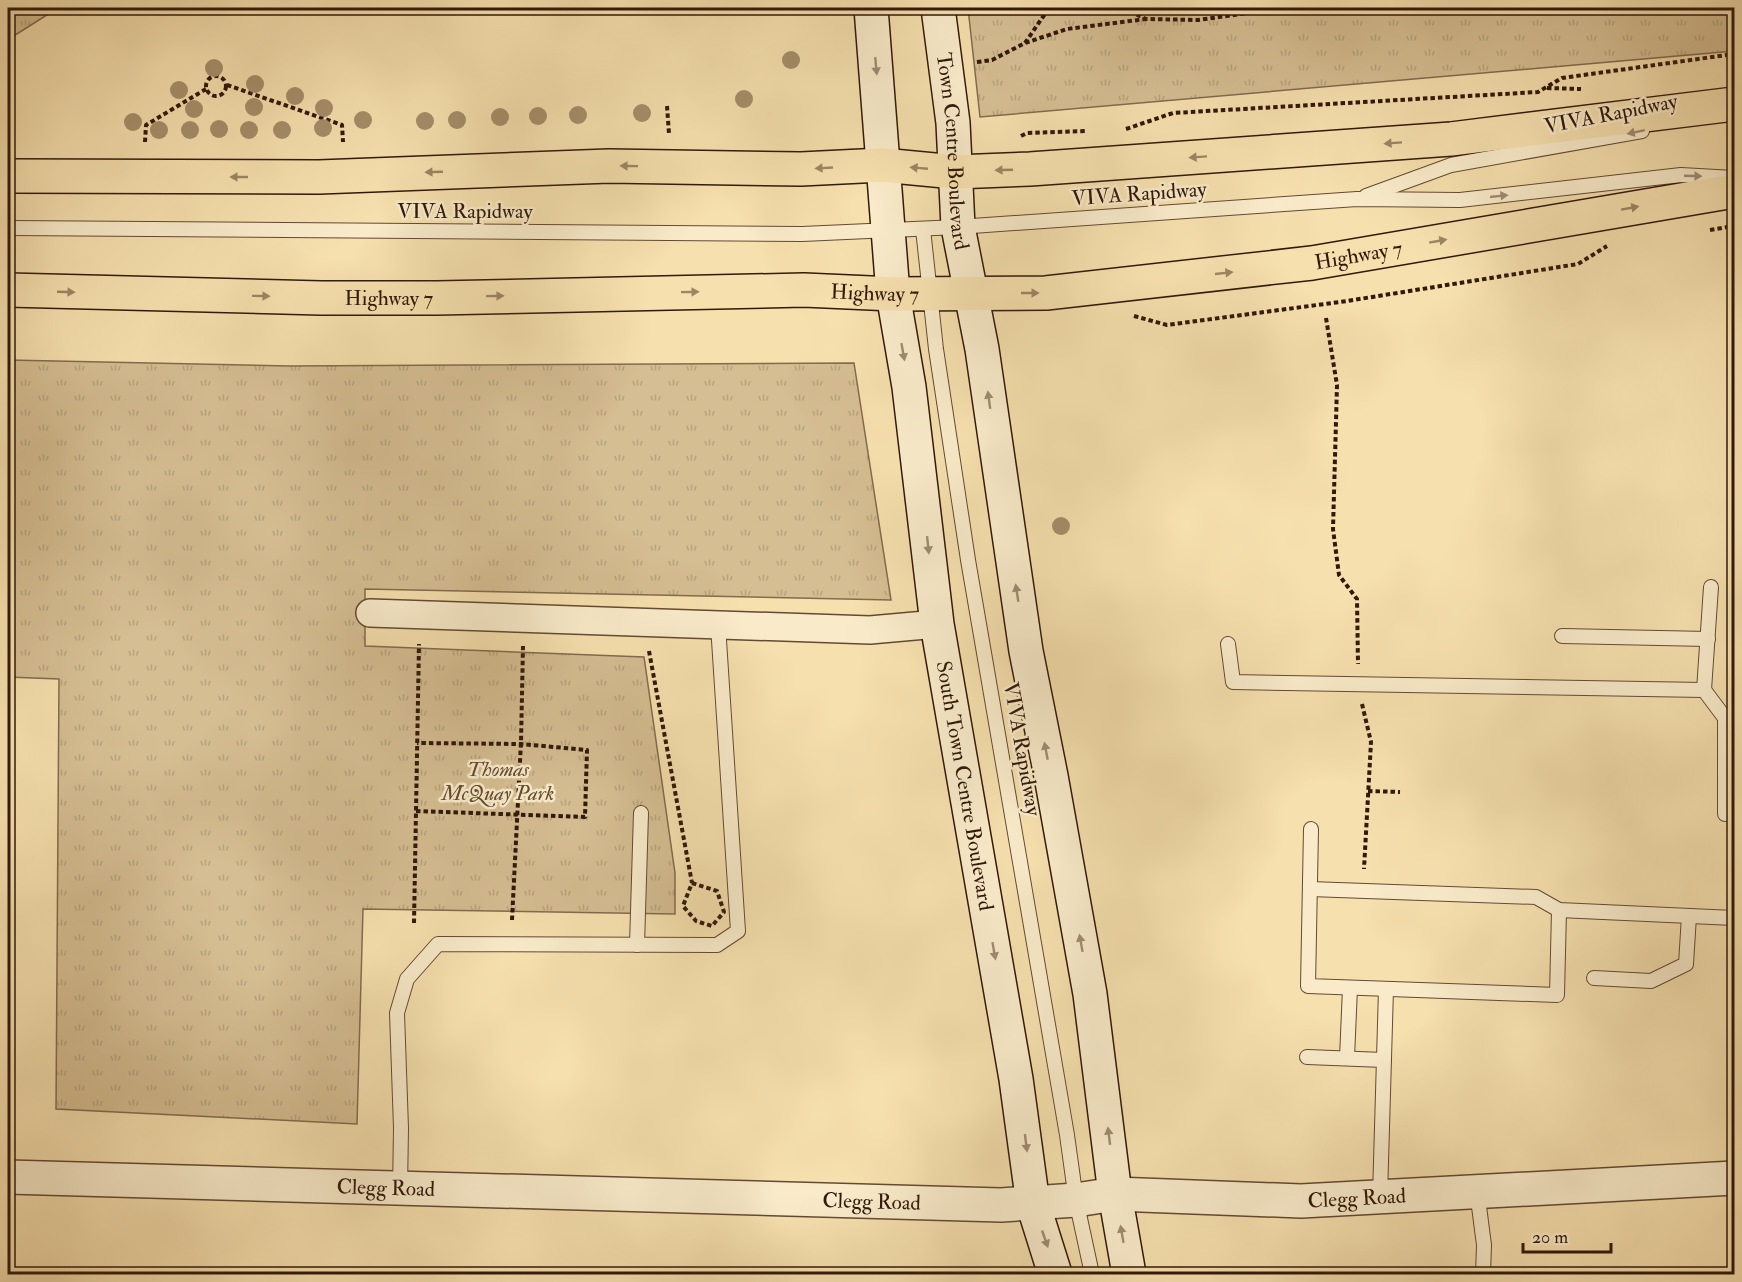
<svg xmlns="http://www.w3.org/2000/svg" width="1742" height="1282" viewBox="0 0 1742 1282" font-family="'IM FELL Double Pica',serif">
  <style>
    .grass { fill: url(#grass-tufts); stroke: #836b4e; stroke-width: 1.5 }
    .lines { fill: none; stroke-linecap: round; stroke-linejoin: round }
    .service-casing { stroke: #624a33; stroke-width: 16 }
    .minor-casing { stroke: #624a33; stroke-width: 30 }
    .tertiary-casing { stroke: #624a33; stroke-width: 36 }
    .secondary-casing { stroke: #31180a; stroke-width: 36 }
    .primary-casing { stroke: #31180a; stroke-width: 36 }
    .path { stroke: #31180a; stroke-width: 4; stroke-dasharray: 4.5 3; stroke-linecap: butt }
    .service { stroke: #f9ebca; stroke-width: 14 }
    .minor { stroke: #f9ebca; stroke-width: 27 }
    .tertiary { stroke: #f9ebca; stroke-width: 33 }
    .secondary { stroke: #f9ebca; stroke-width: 33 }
    .primary { stroke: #f6e0ae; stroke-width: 33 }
    .tree { fill: #a58e6a }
    .oneway { fill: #9f8c74 }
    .oneway2 { fill: #9d8664 }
    .labels { text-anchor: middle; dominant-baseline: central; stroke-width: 5; stroke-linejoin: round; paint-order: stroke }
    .street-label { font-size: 21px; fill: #31180a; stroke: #f9ebca }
    .park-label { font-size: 21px; font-style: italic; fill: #624a33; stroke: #f9ebca }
  </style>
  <defs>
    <pattern id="grass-tufts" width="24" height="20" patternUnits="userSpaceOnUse" patternTransform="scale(1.5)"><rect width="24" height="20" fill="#d5be92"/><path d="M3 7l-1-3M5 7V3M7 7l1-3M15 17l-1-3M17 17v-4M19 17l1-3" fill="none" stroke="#b7a37d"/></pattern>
  </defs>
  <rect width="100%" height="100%" fill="#f6e0ae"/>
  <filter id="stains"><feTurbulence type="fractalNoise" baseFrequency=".00333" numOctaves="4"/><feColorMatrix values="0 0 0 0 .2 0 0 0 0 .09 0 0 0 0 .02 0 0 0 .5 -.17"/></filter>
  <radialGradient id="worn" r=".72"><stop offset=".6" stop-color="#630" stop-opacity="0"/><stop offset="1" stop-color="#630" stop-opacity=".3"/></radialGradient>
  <g class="grass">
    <polygon points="8,8 58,8 12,37 8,81"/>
    <polygon points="968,8 1734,8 1734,51 980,117"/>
    <polygon points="8,360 290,366 854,363 891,600 365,589 365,646 644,657 675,873 675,914 363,909 357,1124 56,1109 59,679 8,677"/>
  </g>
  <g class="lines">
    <defs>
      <g id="service">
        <polyline points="1366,196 1451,165 1642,131"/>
        <polyline points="8,228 802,234 958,227 1357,199 1460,200 1681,175 1734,178"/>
        <polyline points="923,229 936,349 968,560 1067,1135 1076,1200 1092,1274"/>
        <polyline points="1562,636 1708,639"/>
        <polyline points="1228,644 1233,682 1704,690 1725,718 1725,814"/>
        <polyline points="1704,690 1711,587"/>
        <polyline points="1311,829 1308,986 1557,995 1559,910"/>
        <polyline points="1310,889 1536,897 1559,910 1734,918"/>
        <polyline points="637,945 641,813"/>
        <polyline points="1594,978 1651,981 1686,964 1689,916"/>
        <polyline points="1307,1057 1384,1060"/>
        <polyline points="1347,1058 1350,988"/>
        <polyline points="400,1189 401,1128 397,1013 407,979 438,944 717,945 738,931 718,625"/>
        <polyline points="1477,1191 1484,1245 1483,1274"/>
        <polyline points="1380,1197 1386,989"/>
      </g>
      <polyline id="minor" points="370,613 870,630 937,624"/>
      <g id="tertiary">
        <path id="s1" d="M8,1177L1001,1205L1076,1200L1115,1194L1301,1201L1734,1178"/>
      </g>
      <g id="secondary">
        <path id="s2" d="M871,8L893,294L909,387L937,624L1016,1079L1033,1204L1055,1274"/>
        <path id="s3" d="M938,8L953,123L958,227L982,349L1026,651L1051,776L1090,994L1115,1194L1129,1274"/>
      </g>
      <g id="primary">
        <polyline points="8,176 319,177 609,166 801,169 882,165 955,172 1030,169 1451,139 1734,104"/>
        <path id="s4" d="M8,290L321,298H437L804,290L893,294L1046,293L1312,263L1734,191"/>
      </g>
    </defs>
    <use href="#service" class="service-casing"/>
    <use href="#minor" class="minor-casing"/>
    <use href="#tertiary" class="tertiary-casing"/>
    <use href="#secondary" class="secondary-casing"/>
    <use href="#primary" class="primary-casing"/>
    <g class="path">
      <polyline points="1123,8 1146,19 1198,20 1284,8"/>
      <polyline points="1025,43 1049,8"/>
      <polyline points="977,62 992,60 1025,43 1067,29 1146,19"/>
      <circle cx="216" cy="86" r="10"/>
      <polyline points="227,85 342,125 343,142"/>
      <polyline points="1547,88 1581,89"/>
      <polyline points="667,106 669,134"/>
      <polyline points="1126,129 1173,113 1538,92 1562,78 1734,54"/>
      <polyline points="1021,136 1027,133 1085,131"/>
      <polyline points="145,142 146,125 206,89"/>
      <polyline points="1710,230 1734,226"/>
      <polyline points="1134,316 1167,325 1347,301 1578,264 1607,246"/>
      <polyline points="1326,318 1337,385 1333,529 1339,575 1357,599 1358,664"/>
      <polyline points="649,651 692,883"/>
      <polyline points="1362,704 1371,742 1364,869"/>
      <polyline points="1368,791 1400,792"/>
      <polyline points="416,811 585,817 587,750 521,744 417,743"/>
      <polygon points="692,883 717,891 724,912 712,926 696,921 683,906"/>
      <polyline points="512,920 521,742 523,646"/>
      <polyline points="414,923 419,644"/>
    </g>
    <use href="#service" class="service"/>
    <use href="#minor" class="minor"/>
    <use href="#tertiary" class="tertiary"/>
    <use href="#secondary" class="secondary"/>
    <use href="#primary" class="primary"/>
  </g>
  <g class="tree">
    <circle cx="791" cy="60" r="9"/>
    <circle cx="214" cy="68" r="9"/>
    <circle cx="255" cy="84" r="9"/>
    <circle cx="179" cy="90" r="9"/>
    <circle cx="295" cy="96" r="9"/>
    <circle cx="744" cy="99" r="9"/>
    <circle cx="254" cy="107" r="9"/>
    <circle cx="324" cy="108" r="9"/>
    <circle cx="194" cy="109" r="9"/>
    <circle cx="642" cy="113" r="9"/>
    <circle cx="578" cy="115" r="9"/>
    <circle cx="538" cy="116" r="9"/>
    <circle cx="500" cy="117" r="9"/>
    <circle cx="363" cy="120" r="9"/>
    <circle cx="457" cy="120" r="9"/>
    <circle cx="425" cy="121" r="9"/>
    <circle cx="133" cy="122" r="9"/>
    <circle cx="323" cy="128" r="9"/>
    <circle cx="219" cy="129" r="9"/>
    <circle cx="159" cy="130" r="9"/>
    <circle cx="190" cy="130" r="9"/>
    <circle cx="249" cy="130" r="9"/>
    <circle cx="282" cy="130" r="9"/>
    <circle cx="1061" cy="526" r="9"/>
  </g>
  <defs><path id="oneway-solid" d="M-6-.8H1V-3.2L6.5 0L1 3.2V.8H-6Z" transform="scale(1.5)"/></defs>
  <g class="oneway">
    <use href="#oneway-solid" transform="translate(876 66) rotate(85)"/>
    <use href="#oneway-solid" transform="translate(1636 132) rotate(168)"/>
    <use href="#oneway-solid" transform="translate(1693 176) rotate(2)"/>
    <use href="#oneway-solid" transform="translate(1499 196) rotate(-6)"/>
    <use href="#oneway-solid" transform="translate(903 352) rotate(80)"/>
    <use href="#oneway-solid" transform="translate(989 400) rotate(-98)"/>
    <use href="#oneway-solid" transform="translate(928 545) rotate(84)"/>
    <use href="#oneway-solid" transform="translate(1017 593) rotate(-99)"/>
    <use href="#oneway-solid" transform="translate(1046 751) rotate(-101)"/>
    <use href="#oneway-solid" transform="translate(1081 943) rotate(-100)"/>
    <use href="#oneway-solid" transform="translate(994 951) rotate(80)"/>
    <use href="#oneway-solid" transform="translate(1109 1136) rotate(-97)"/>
    <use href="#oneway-solid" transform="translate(1026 1143) rotate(83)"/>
    <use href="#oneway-solid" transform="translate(1122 1234) rotate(-100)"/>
    <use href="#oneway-solid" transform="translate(1045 1239) rotate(71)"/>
  </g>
  <g class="oneway2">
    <use href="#oneway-solid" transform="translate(1393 143) rotate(176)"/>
    <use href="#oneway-solid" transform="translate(1198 157) rotate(176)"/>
    <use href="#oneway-solid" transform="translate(629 166) rotate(-179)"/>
    <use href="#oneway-solid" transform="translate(824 168) rotate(177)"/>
    <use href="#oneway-solid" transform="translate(919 168) rotate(-175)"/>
    <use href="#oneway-solid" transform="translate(1004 170) rotate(178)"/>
    <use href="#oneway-solid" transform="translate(434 172) rotate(178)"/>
    <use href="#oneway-solid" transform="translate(239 177) rotate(-180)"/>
    <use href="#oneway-solid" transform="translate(1630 208) rotate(-10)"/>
    <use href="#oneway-solid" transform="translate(1438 241) rotate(-10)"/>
    <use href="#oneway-solid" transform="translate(1224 273) rotate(-6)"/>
    <use href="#oneway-solid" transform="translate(66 292) rotate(2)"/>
    <use href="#oneway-solid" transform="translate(690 292) rotate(-1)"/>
    <use href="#oneway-solid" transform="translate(1030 293)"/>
    <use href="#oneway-solid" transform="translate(261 296) rotate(1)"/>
    <use href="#oneway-solid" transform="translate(495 296) rotate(-1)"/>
  </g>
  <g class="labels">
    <g class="street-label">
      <text transform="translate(1611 114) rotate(-11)">VIVA Rapidway</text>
      <text stroke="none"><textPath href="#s3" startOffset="144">Town Centre Boulevard</textPath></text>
      <text transform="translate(1139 194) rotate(-4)">VIVA Rapidway</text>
      <text x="465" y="211">VIVA Rapidway</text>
      <text stroke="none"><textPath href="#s4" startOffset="1353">Highway 7</textPath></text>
      <text stroke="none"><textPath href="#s4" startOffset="867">Highway 7</textPath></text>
      <text stroke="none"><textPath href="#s4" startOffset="381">Highway 7</textPath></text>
      <text transform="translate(1022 749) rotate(80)">VIVA Rapidway</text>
      <text stroke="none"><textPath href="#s2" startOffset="784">South Town Centre Boulevard</textPath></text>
      <text stroke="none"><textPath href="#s1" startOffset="378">Clegg Road</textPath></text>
      <text stroke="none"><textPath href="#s1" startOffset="1350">Clegg Road</textPath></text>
      <text stroke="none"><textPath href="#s1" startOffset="864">Clegg Road</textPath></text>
    </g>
    <g class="park-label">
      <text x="498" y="769">Thomas<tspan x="498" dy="24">McQuay Park</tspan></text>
    </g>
  </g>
  <rect width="1742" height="1282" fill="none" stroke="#f6e0ae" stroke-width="30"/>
  <rect x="9" y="9" width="1724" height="1264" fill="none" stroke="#31180a" stroke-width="3"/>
  <rect x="15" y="15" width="1712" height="1252" fill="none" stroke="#31180a" stroke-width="1.5"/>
  <path d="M1523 1243v9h88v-9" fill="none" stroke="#31180a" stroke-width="3"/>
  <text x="1532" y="1243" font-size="18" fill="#31180a" stroke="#f9ebca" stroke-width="4.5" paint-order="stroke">20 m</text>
  <rect width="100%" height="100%" filter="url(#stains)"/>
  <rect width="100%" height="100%" fill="url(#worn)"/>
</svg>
